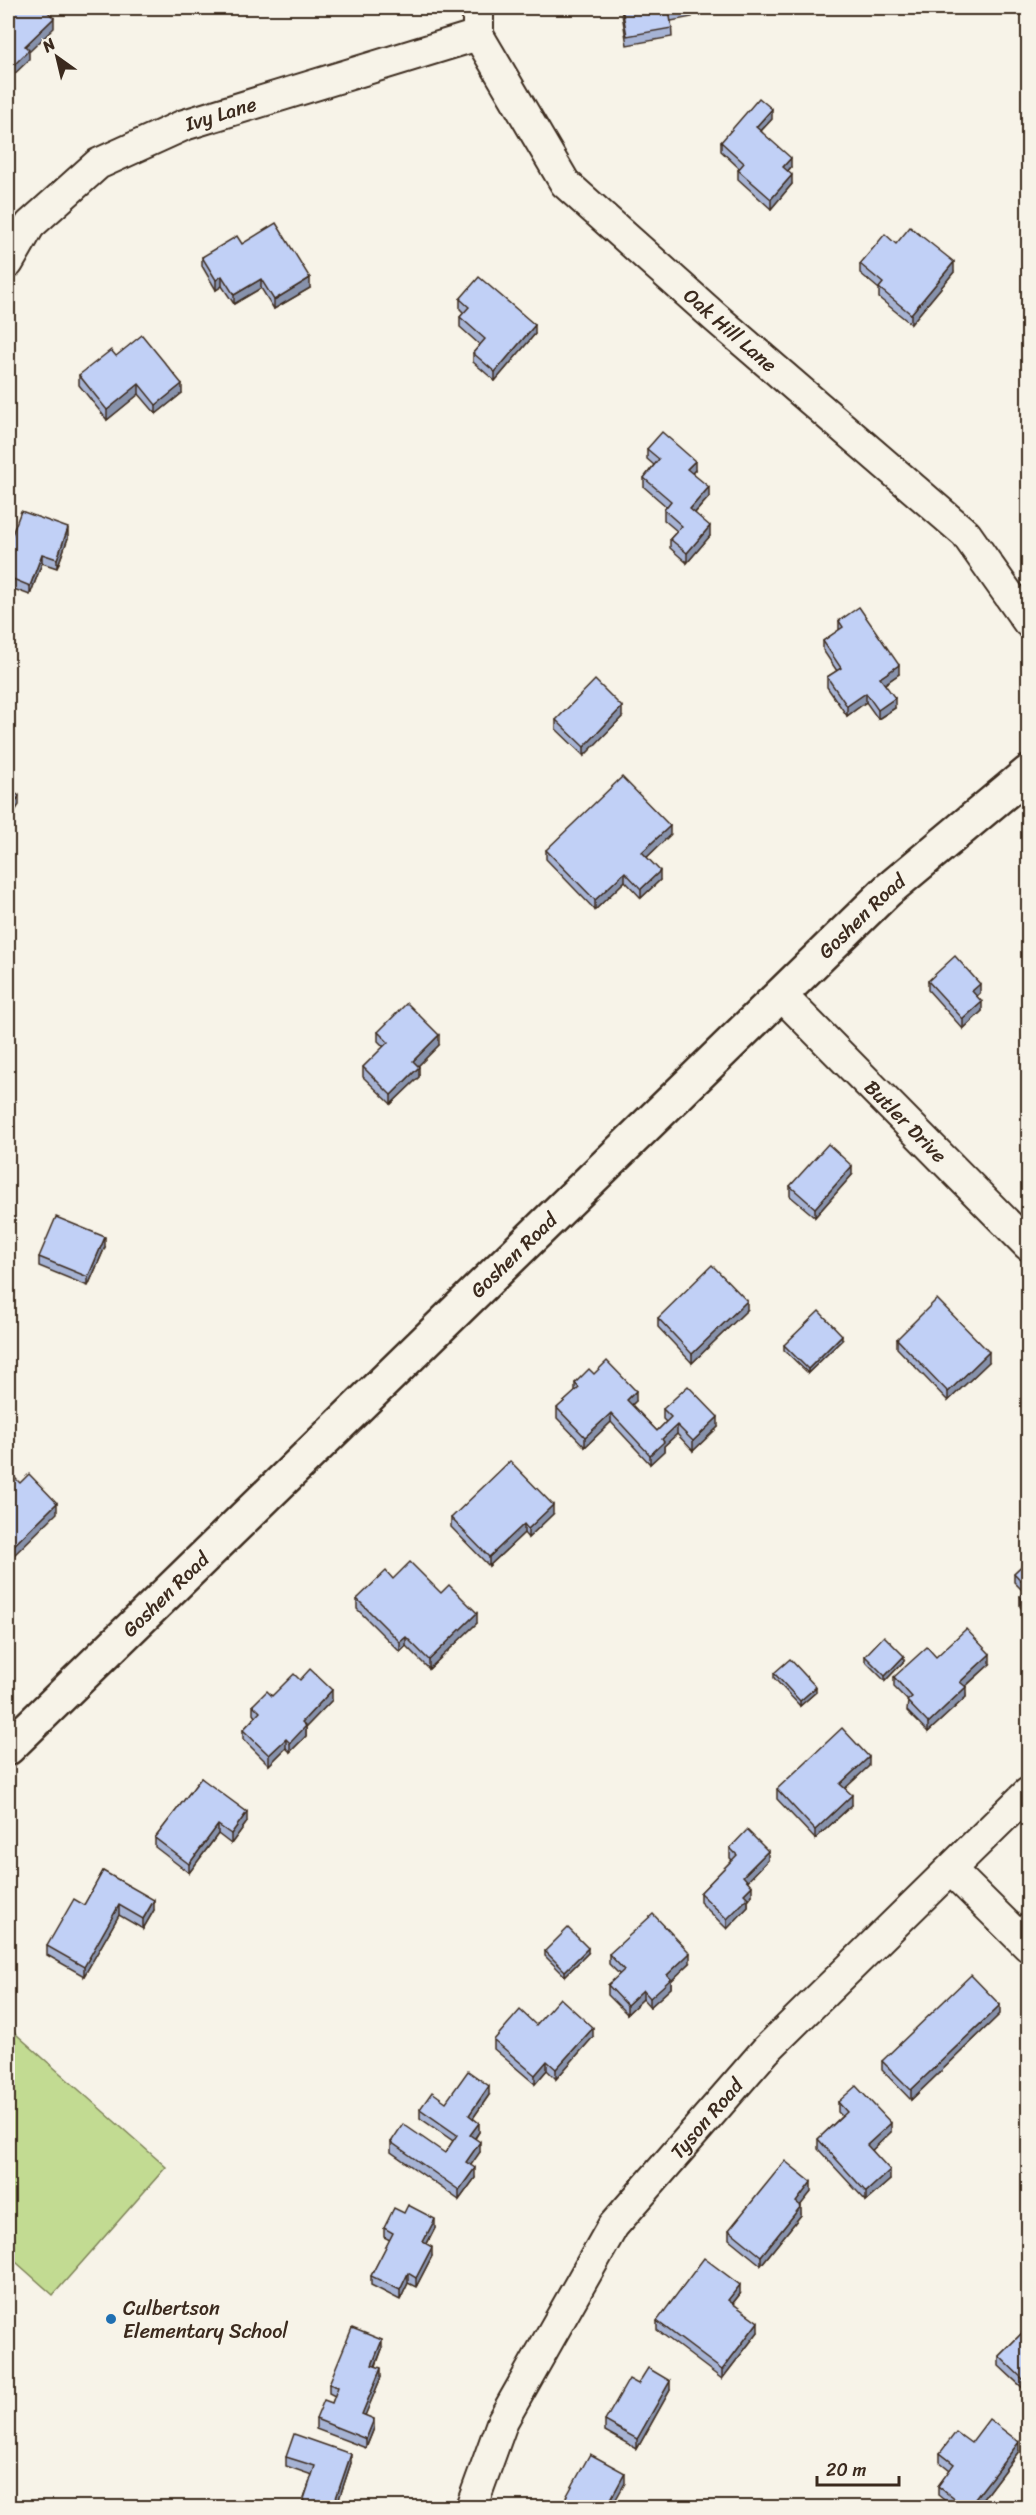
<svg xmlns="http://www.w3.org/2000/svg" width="1036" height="2515" viewBox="0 0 1036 2515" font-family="Sriracha,sans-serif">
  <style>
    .green { fill: #c2db92; stroke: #7e8258; stroke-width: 1.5 }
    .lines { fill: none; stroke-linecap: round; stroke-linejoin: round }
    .street-casing { stroke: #3b2a1e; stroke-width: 34 }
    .secondary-casing { stroke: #3b2a1e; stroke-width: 38 }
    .street { stroke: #f7f3e8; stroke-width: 30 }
    .secondary { stroke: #f7f3e8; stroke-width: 33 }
    .wall { fill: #a6b3d4; stroke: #3b2a1e; stroke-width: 1.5 }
    .shaded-wall { fill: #8792ac; stroke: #3b2a1e; stroke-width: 1.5 }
    .building { fill: #c1d0f6; stroke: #3b2a1e; stroke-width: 1.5 }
    .poi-dot { fill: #1f6fb2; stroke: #f7f3e8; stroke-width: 2 }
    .labels { text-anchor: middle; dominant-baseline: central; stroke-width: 4.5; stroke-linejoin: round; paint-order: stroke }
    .street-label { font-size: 20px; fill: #3b2a1e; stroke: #f7f3e8 }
    .poi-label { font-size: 20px; fill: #3b2a1e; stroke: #f7f3e8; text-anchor: start }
  </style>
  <rect width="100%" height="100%" fill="#f7f3e8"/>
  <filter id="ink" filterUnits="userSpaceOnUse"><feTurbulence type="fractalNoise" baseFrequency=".0167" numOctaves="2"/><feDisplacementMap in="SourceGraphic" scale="12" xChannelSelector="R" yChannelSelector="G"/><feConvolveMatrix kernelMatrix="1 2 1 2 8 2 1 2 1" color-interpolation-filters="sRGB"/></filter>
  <g filter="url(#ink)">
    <polygon class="green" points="8,2027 166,2167 53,2295 8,2255"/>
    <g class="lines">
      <defs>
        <g id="street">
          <path id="s1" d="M478,8V35L565,183L716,318L966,534L1028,622"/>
          <path id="s2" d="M8,263L30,225L98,164L184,125L478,35"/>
          <path id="s3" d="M782,996L1028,1245"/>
          <polyline points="951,1870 1028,1946"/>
          <path id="s4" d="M471,2508L503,2420L613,2226L766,2050L1028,1793"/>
        </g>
        <g id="secondary">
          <path id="s5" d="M8,1748L888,890L1028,773"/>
        </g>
      </defs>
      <use href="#street" class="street-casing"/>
      <use href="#secondary" class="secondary-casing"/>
      <use href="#street" class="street"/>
      <use href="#secondary" class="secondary"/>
    </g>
    <g class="wall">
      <polygon points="621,8 692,8 692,17 671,21 672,37 627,45"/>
      <polygon points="772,119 761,131 791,167 788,171 792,184 771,209 738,179 738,170 739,168 721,151 721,142"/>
      <polygon points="242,244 310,288 274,309 261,288 234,304 222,286 216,290 202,266 202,257"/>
      <polygon points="896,244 954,272 911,324 879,298 879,289 860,273 860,264"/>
      <polygon points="460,299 535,334 495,381 473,362 473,353 480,345 460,327 460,317 464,313 460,309"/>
      <polygon points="116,356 182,393 156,414 139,394 107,420 79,385 79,375"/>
      <polygon points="647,449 695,470 692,473 709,497 695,513 710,536 687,563 670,548 670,539 677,531 664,520 664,510 667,507 644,487 644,478 654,465 647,459"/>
      <polygon points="68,538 57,568 42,563 30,595 8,587 8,545"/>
      <polygon points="839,621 899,674 885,684 895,708 878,719 866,702 847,716 827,687 827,677 837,671 823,650 823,641 839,630"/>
      <polygon points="622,717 584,756 556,729 556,720"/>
      <polygon points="670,835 647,857 660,880 641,898 625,881 595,910 546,859 546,850"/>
      <polygon points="928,981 980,993 977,996 982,1011 963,1029 928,990"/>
      <polygon points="378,1032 439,1045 418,1066 419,1077 391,1104 363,1077 363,1067 384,1047 378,1041"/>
      <polygon points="852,1175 815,1217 790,1196 790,1186"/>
      <polygon points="105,1247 88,1286 39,1266 39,1257"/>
      <polygon points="747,1310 692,1363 658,1327 658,1318"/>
      <polygon points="897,1339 989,1362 948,1401 897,1348"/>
      <polygon points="842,1340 808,1373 784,1350 784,1345"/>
      <polygon points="594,1374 636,1401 632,1405 657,1431 666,1422 663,1419 663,1409 718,1427 693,1451 677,1434 664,1446 664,1451 650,1464 611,1422 585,1447 557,1418 557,1408 575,1392 575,1383"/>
      <polygon points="553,1514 528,1538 524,1533 489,1566 451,1527 451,1518"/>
      <polygon points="1029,1559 1029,1621 1020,1606 1020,1596 1024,1592 1014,1582 1014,1573"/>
      <polygon points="393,1579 441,1593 477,1623 429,1669 406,1646 400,1652 357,1609 357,1599"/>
      <polygon points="865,1656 904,1661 885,1681 865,1661"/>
      <polygon points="936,1657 990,1664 965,1687 966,1697 928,1732 907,1711 908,1701 894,1687 894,1677"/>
      <polygon points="774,1673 816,1692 800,1706 774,1678"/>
      <polygon points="300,1680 332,1700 306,1727 306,1736 290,1752 286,1748 269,1765 243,1739 243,1730 255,1717 253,1714 253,1705 272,1696"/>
      <polygon points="869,1766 845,1788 852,1805 815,1839 777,1799 777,1789"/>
      <polygon points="201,1778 247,1822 231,1844 218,1834 189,1873 155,1847 155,1838"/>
      <polygon points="730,1848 768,1860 747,1881 752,1895 748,1900 748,1907 727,1929 700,1902 700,1893 732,1860 730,1858"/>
      <polygon points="103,1871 154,1910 143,1929 119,1915 84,1976 47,1955 47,1946 84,1905"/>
      <polygon points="545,1951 588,1953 565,1976 545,1956"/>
      <polygon points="609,1954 690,1963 671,1981 671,1988 650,2007 643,1999 627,2014 608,1995 608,1985 620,1975 609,1964"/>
      <polygon points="1000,2014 911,2100 882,2070 882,2061"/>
      <polygon points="536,2025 593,2037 556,2079 547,2070 535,2084 494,2049 494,2040"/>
      <polygon points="489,2095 473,2118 479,2132 475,2139 480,2152 470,2165 475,2178 459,2200 391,2152 391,2142 445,2153 453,2141 420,2118 420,2109 446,2102"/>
      <polygon points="838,2102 891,2132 872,2150 890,2180 866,2201 818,2149 818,2139 842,2116 838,2112"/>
      <polygon points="811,2192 800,2205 801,2215 761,2265 729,2239 729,2230"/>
      <polygon points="404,2213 435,2228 427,2244 432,2256 416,2287 408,2283 400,2300 371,2285 371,2276 390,2240 384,2237 384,2228"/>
      <polygon points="740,2294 733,2303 758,2332 722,2379 657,2330 657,2321"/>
      <polygon points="1029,2326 1029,2391 1027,2392 999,2366 999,2356"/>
      <polygon points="382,2349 376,2366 381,2377 365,2415 374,2428 366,2448 316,2429 316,2419 332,2403 335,2396 329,2393 329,2384"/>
      <polygon points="638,2384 670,2390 637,2449 605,2431 605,2421"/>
      <polygon points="1019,2451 976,2508 954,2508 938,2495 938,2486 950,2470 940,2462 940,2453"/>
      <polygon points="286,2457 351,2463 338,2502 347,2508 301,2508 312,2475 286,2466"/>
    </g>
    <g class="shaded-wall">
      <polygon points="54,18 54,28 29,52 29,60 8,80 8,71 25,46"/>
      <polygon points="772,109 772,119 756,136 756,127"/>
      <polygon points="791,158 791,167 783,176 783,167"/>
      <polygon points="792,175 792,184 771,209 771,199"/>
      <polygon points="954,262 954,272 911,324 911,314"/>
      <polygon points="222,276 222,286 216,290 216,280"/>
      <polygon points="310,278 310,288 274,309 274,300"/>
      <polygon points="261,279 261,288 234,304 234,295"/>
      <polygon points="535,325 535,334 495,381 495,372"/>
      <polygon points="139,384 139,394 107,420 107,410"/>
      <polygon points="182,384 182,393 156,414 156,405"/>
      <polygon points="695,461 695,470 687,478 687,469"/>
      <polygon points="709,487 709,497 690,518 690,509"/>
      <polygon points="710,526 710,536 687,563 687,553"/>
      <polygon points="68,528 68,538 57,568 57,559"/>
      <polygon points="42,554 42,563 30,595 30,586"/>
      <polygon points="899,665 899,674 880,687 880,678"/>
      <polygon points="866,693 866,702 847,716 847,706"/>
      <polygon points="895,698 895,708 878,719 878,710"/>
      <polygon points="622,707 622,717 584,756 584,747"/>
      <polygon points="19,796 19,805 8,822 8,813"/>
      <polygon points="670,826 670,835 642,862 642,852"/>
      <polygon points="660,871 660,880 641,898 641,889"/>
      <polygon points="625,872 625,881 595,910 595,900"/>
      <polygon points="980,984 980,993 972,1000 972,991"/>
      <polygon points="982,1002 982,1011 963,1029 963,1019"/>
      <polygon points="439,1035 439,1045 413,1071 413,1061"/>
      <polygon points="419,1067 419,1077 391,1104 391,1095"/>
      <polygon points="852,1166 852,1175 815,1217 815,1208"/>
      <polygon points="105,1237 105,1247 88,1286 88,1277"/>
      <polygon points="747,1301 747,1310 692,1363 692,1354"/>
      <polygon points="842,1335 842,1340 808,1373 808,1369"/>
      <polygon points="989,1352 989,1362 948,1401 948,1392"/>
      <polygon points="636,1391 636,1401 627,1409 627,1400"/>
      <polygon points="611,1413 611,1422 585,1447 585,1437"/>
      <polygon points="718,1417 718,1427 693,1451 693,1441"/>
      <polygon points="677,1425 677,1434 664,1446 664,1451 650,1464 650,1455 662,1439"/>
      <polygon points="57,1503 57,1513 8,1561 8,1551"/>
      <polygon points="553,1505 553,1514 528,1538 528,1529"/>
      <polygon points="524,1524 524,1533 489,1566 489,1557"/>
      <polygon points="477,1613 477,1623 429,1669 429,1660"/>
      <polygon points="406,1637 406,1646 400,1652 400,1642"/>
      <polygon points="990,1654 990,1664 960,1691 960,1682"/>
      <polygon points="904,1656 904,1661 885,1681 885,1676"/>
      <polygon points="816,1687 816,1692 800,1706 800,1701"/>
      <polygon points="966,1687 966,1697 928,1732 928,1723"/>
      <polygon points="332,1690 332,1700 306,1727 306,1736 290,1752 290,1743 302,1722"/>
      <polygon points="286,1739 286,1748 269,1765 269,1755"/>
      <polygon points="869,1757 869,1766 840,1793 840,1784"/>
      <polygon points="852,1795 852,1805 815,1839 815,1830"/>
      <polygon points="247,1812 247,1822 231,1844 231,1834"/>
      <polygon points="218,1825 218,1834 189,1873 189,1864"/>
      <polygon points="768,1851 768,1860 743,1886 743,1876"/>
      <polygon points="752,1886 752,1895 748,1900 748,1907 727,1929 727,1919 744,1894"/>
      <polygon points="154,1900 154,1910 143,1929 143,1919"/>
      <polygon points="119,1905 119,1915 84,1976 84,1967"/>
      <polygon points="588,1948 588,1953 565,1976 565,1971"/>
      <polygon points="690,1953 690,1963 671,1981 671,1988 650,2007 650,1998 667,1975"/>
      <polygon points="643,1990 643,1999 627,2014 627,2005"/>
      <polygon points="1000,2005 1000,2014 911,2100 911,2090"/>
      <polygon points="593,2028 593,2037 556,2079 556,2069"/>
      <polygon points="547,2061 547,2070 535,2084 535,2075"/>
      <polygon points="489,2086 489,2095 469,2124 469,2115"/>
      <polygon points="479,2123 479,2132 470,2145 470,2135"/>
      <polygon points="891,2123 891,2132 867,2155 867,2145"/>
      <polygon points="480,2142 480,2152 466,2172 466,2162"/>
      <polygon points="475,2168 475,2178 459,2200 459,2190"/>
      <polygon points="890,2170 890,2180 866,2201 866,2192"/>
      <polygon points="811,2182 811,2192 796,2211 796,2202"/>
      <polygon points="801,2206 801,2215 761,2265 761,2256"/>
      <polygon points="435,2219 435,2228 423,2251 423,2242"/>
      <polygon points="432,2247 432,2256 416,2287 416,2278"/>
      <polygon points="408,2273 408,2283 400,2300 400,2290"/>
      <polygon points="740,2285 740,2294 728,2309 728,2300"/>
      <polygon points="758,2322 758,2332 722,2379 722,2370"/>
      <polygon points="382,2340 382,2349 372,2374 372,2365"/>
      <polygon points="381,2368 381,2377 362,2423 362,2414"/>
      <polygon points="670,2381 670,2390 637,2449 637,2439"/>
      <polygon points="374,2419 374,2428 366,2448 366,2439"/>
      <polygon points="1019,2442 1019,2451 976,2508 968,2508"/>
      <polygon points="351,2454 351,2463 336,2508 335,2501"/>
      <polygon points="625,2473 625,2483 611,2508 606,2508"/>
    </g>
    <g class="building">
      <polygon points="8,8 44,8 54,18 25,46 29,50 8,71"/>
      <polygon points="622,8 691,8 669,11 672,28 627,36"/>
      <polygon points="759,98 772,109 756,127 791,158 783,167 792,175 771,199 738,170 744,163 721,142"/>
      <polygon points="276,223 310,278 274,300 261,279 234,295 222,276 216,280 202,257 237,236 242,244"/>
      <polygon points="910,227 954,262 911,314 879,288 883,283 860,264 885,234 896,244"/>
      <polygon points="479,277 535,325 495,372 473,353 485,339 460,317 469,307 460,299"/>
      <polygon points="142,335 182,384 156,405 139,384 107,410 79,375 111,350 116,356"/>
      <polygon points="662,432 695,461 687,469 709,487 690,509 710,526 687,553 670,539 682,526 664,510 671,501 644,478 659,459 647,449"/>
      <polygon points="21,511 68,528 57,559 42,554 30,586 8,577 8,545"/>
      <polygon points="859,607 899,665 880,678 895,698 878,710 866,693 847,706 827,677 841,668 823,641 843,627 839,621"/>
      <polygon points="595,680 622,707 584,747 556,720"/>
      <polygon points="622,777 670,826 642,852 660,871 641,889 625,872 595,900 546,850"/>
      <polygon points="8,788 19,796 8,813"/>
      <polygon points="955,956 980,984 972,991 982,1002 963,1019 928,981"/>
      <polygon points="407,1003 439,1035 413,1061 419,1067 391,1095 363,1067 388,1042 378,1032"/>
      <polygon points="828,1144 852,1166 815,1208 790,1186"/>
      <polygon points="56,1217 105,1237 88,1277 39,1257"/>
      <polygon points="712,1265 747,1301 692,1354 658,1318"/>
      <polygon points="937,1299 989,1352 948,1392 897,1339"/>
      <polygon points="819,1311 842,1335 808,1369 784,1345"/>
      <polygon points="607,1361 636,1391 627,1400 657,1431 671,1417 663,1409 688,1386 718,1417 693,1441 677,1425 662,1439 664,1442 650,1455 611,1413 585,1437 557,1408 579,1388 575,1383 589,1369 594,1374"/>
      <polygon points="510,1461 553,1505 528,1529 524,1524 489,1557 451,1518"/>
      <polygon points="29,1474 57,1503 8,1551 8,1483 14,1477 20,1483"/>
      <polygon points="1029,1559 1029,1612 1020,1596 1028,1588 1014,1573"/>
      <polygon points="410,1562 441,1593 449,1585 477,1613 429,1660 406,1637 400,1642 357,1599 386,1571 393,1579"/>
      <polygon points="966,1629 990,1654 960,1682 966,1687 928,1723 907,1701 912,1697 894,1677 927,1647 936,1657"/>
      <polygon points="884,1636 904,1656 885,1676 865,1656"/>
      <polygon points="790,1659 816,1687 800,1701 774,1673"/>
      <polygon points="310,1669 332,1690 302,1722 306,1726 290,1743 286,1739 269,1755 243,1730 260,1712 253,1705 267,1691 272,1696 294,1674 300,1680"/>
      <polygon points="842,1728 869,1757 840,1784 852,1795 815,1830 777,1789"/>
      <polygon points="201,1778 247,1812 231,1834 218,1825 189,1864 155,1838"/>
      <polygon points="747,1830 768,1851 743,1876 752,1886 744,1894 748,1898 727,1919 700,1893 737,1855 730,1848"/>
      <polygon points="103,1871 154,1900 143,1919 119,1905 84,1967 47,1946 74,1899 84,1905"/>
      <polygon points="653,1914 690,1953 667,1975 671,1979 650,1998 643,1990 627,2005 608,1985 624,1970 609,1954"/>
      <polygon points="568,1928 588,1948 565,1971 545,1951"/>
      <polygon points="971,1975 1000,2005 911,2090 882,2061"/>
      <polygon points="560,1998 593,2028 556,2069 547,2061 535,2075 494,2040 520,2010 536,2025"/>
      <polygon points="468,2071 489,2086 469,2115 479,2123 470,2135 480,2142 466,2162 475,2168 459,2190 391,2142 403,2124 445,2153 457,2135 420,2109 432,2092 446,2102"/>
      <polygon points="856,2086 891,2123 867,2145 890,2170 866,2192 818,2139 847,2112 838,2102"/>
      <polygon points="785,2161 811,2182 796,2202 801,2206 761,2256 729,2230"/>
      <polygon points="408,2205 435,2219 423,2242 432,2247 416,2278 408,2273 400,2290 371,2276 393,2233 384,2228 394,2208 404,2213"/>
      <polygon points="704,2258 740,2285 728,2300 758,2322 722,2370 657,2321"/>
      <polygon points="1029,2326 1029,2381 1027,2383 999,2356"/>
      <polygon points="352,2328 382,2340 372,2365 381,2368 362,2414 374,2419 366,2439 316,2419 324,2400 332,2403 338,2387 329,2384"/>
      <polygon points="648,2368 670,2381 637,2439 605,2421 629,2379 638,2384"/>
      <polygon points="989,2419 1019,2442 968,2508 966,2508 938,2486 954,2464 940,2453 956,2432 971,2443"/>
      <polygon points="294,2434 351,2454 335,2501 347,2505 346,2508 301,2508 315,2466 286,2457"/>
      <polygon points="590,2454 625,2473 606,2508 560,2508"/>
    </g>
  </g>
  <circle class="poi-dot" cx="111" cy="2319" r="6"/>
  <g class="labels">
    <g class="street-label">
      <text stroke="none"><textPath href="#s2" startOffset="268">Ivy Lane</textPath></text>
      <text stroke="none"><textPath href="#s1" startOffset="420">Oak Hill Lane</textPath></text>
      <text stroke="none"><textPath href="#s5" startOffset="1192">Goshen Road</textPath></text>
      <text stroke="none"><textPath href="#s3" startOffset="176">Butler Drive</textPath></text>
      <text stroke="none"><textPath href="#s5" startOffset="706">Goshen Road</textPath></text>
      <text stroke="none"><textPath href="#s5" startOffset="220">Goshen Road</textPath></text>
      <text stroke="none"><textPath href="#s4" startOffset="459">Tyson Road</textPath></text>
    </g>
    <g class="poi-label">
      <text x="123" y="2308">Culbertson<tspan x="123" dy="23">Elementary School</tspan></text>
    </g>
  </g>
  <rect width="1036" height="2515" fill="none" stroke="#f7f3e8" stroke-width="30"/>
  <rect x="15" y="15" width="1006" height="2485" fill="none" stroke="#3b2a1e" stroke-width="2" filter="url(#ink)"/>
  <g transform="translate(57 57) rotate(326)" stroke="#f7f3e8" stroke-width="4.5" paint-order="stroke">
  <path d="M0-4.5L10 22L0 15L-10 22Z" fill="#3b2a1e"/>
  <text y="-9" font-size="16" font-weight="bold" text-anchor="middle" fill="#3b2a1e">N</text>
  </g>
  <path d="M817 2476v9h82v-9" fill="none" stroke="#3b2a1e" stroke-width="3"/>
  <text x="826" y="2476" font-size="18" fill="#3b2a1e" stroke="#f7f3e8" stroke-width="4.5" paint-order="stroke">20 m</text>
</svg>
